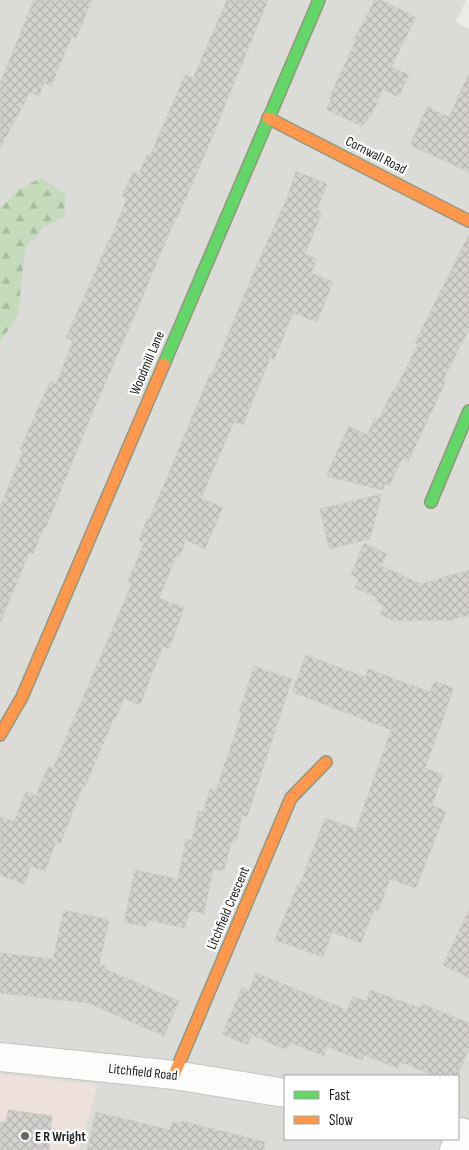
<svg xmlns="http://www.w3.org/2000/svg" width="469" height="1150" viewBox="0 0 469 1150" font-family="'Sofia Sans Condensed',sans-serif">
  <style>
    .residential { fill: #dbdbd8; fill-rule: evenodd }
    .commercial { fill: #eee1dc }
    .forest { fill: url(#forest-firs) }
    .building { fill: url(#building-cross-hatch); stroke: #d0cdc8 }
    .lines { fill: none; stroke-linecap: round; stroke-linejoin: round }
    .street-casing { stroke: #c5c5c3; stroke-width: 30 }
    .fast-casing { stroke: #92977e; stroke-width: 14 }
    .slow-casing { stroke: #92977e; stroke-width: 14 }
    .street { stroke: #fcfcfb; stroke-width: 28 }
    .fast { stroke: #63d668; stroke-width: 11 }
    .slow { stroke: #ff974d; stroke-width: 11 }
    .poi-dot { fill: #666664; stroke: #fff; stroke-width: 2 }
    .labels { text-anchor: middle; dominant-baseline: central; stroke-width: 4.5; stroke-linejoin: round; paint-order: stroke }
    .street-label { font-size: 14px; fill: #1e1e1e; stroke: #fff }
    .poi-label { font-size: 14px; font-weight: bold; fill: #1e1e1e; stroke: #fff; text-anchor: start }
  </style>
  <defs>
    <pattern id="forest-firs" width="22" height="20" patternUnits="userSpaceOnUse" patternTransform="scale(1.25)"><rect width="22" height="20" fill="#c4dcbc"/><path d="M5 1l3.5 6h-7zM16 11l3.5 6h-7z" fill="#a8bca1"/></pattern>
    <pattern id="building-cross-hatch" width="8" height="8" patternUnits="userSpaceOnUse" patternTransform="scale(1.25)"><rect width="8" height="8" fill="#d3d2ce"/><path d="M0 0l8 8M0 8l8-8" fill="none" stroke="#b5b4b0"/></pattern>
  </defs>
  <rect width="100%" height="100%" fill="#ecece7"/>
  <path class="residential" d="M0,0H466L456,22L469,29V1150H0ZM285,1076H458V1139H285Z"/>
  <polygon class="commercial" points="0,1074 98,1085 79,1150 0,1150"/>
  <polygon class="forest" points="41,178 66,195 64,217 45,226 25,248 18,315 0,342 0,208 21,188"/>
  <g class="building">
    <polygon points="34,0 92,0 76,38 72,36 51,86 44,83 39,96 30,92 0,148 0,83"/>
    <polygon points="227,0 268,0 213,135 177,219 175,219 140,303 91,416 46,527 44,527 33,554 29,553 0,623 0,507 23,451 20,450 50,381 56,384 73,341 66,338 109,240 110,240 127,198 122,196 133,172 139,174 147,155 150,156 185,75 193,78"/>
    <polygon points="375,0 381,0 416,17 391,67 409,75 398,97 383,89 372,114 362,126 326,109 331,100 329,98 355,42 353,41"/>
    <polygon points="469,73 469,172 410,145 427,107 449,117"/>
    <polygon points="296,171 327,184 317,210 322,212 305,254 317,259 311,273 333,282 317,322 293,313 274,360 270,358 243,425 234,422 201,498 223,507 205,549 186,540 179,558 176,556 159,598 184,608 169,649 163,646 140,705 124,698 116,718 114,718 85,786 83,786 60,844 56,842 45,871 31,866 24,884 0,875 0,816 14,822 26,792 36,796 48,766 53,768 132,583 128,582 144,543 139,540 147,519 149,520 171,468 210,374 212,375 247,288 288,195"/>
    <polygon points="468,236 469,237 469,329 443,380 446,381 408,462 402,459 389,486 385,484 383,490 326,476 349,426 367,435 375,418 379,419 392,391 394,392 418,345 415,343"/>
    <polygon points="382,494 370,539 329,549 320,509"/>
    <polygon points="364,543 387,554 381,566 421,584 469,570 469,615 450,620 394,621 380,614 384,605 375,601 377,597 355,588 359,579 351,575"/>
    <polygon points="306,655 365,677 368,669 430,692 434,681 454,688 425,768 443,775 432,805 446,811 416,888 390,879 378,912 374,910 361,943 332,932 323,957 275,940 298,884 300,884 325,818 356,829 391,730 292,692"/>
    <polygon points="254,666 292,679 247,817 242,815 236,843 231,842 224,871 213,869 204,914 191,910 184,928 148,920 146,927 124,922 135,870 178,879 186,839 192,840 198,811 203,812 210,789 216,791 225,762 226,762 242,712 239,712"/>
    <polygon points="64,910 109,920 99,965 105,965 105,969 179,1001 164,1036 88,1003 0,993 0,953 53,959"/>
    <polygon points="469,910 469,978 443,965"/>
    <polygon points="256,973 347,1010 353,996 366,1001 370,990 420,1008 422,1004 469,1023 469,1048 457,1076 436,1076 400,1062 398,1068 364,1055 362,1060 327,1047 324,1056 290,1042 286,1050 252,1035 247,1045 222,1034 242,988 249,991"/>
    <polygon points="8,1110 52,1116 49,1150 0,1150 0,1122 6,1122"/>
    <polygon points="96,1112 170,1130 172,1122 180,1124 181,1121 265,1142 264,1150 87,1150"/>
  </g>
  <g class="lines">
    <defs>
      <g id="street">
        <polyline points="0,1057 174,1075 285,1093"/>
        <polyline points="454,1150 461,1132"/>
      </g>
      <g id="fast">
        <polyline points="164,364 319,0"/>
        <polyline points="431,502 469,411"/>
      </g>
      <g id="slow">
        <polyline points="268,118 469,221"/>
        <polyline points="0,735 22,697 164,364"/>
        <polyline points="174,1075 291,798 326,762"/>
      </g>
    </defs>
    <use href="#street" class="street-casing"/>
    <use href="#fast" class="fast-casing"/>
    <use href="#slow" class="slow-casing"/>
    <use href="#street" class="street"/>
    <use href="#fast" class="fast"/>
    <use href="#slow" class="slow"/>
  </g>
  <circle class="poi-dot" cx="25" cy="1136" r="5"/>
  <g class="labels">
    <g class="street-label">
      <text transform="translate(376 155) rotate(27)">Cornwall Road</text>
      <text transform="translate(147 363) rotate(-67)">Woodmill Lane</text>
      <text transform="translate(228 908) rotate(-67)">Litchfield Crescent</text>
      <text transform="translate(143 1072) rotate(6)">Litchfield Road</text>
    </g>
    <g class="poi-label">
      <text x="35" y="1136">E R Wright</text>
    </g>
  </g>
  <rect x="284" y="1075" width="175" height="65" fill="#ffffff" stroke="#a5a5a5"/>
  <rect x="294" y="1091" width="25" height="8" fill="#63d668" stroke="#a5a5a5"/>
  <text x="329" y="1100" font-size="15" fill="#1e1e1e">Fast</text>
  <rect x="294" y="1116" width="25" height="8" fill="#ff974d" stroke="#a5a5a5"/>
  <text x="329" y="1125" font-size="15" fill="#1e1e1e">Slow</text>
</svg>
